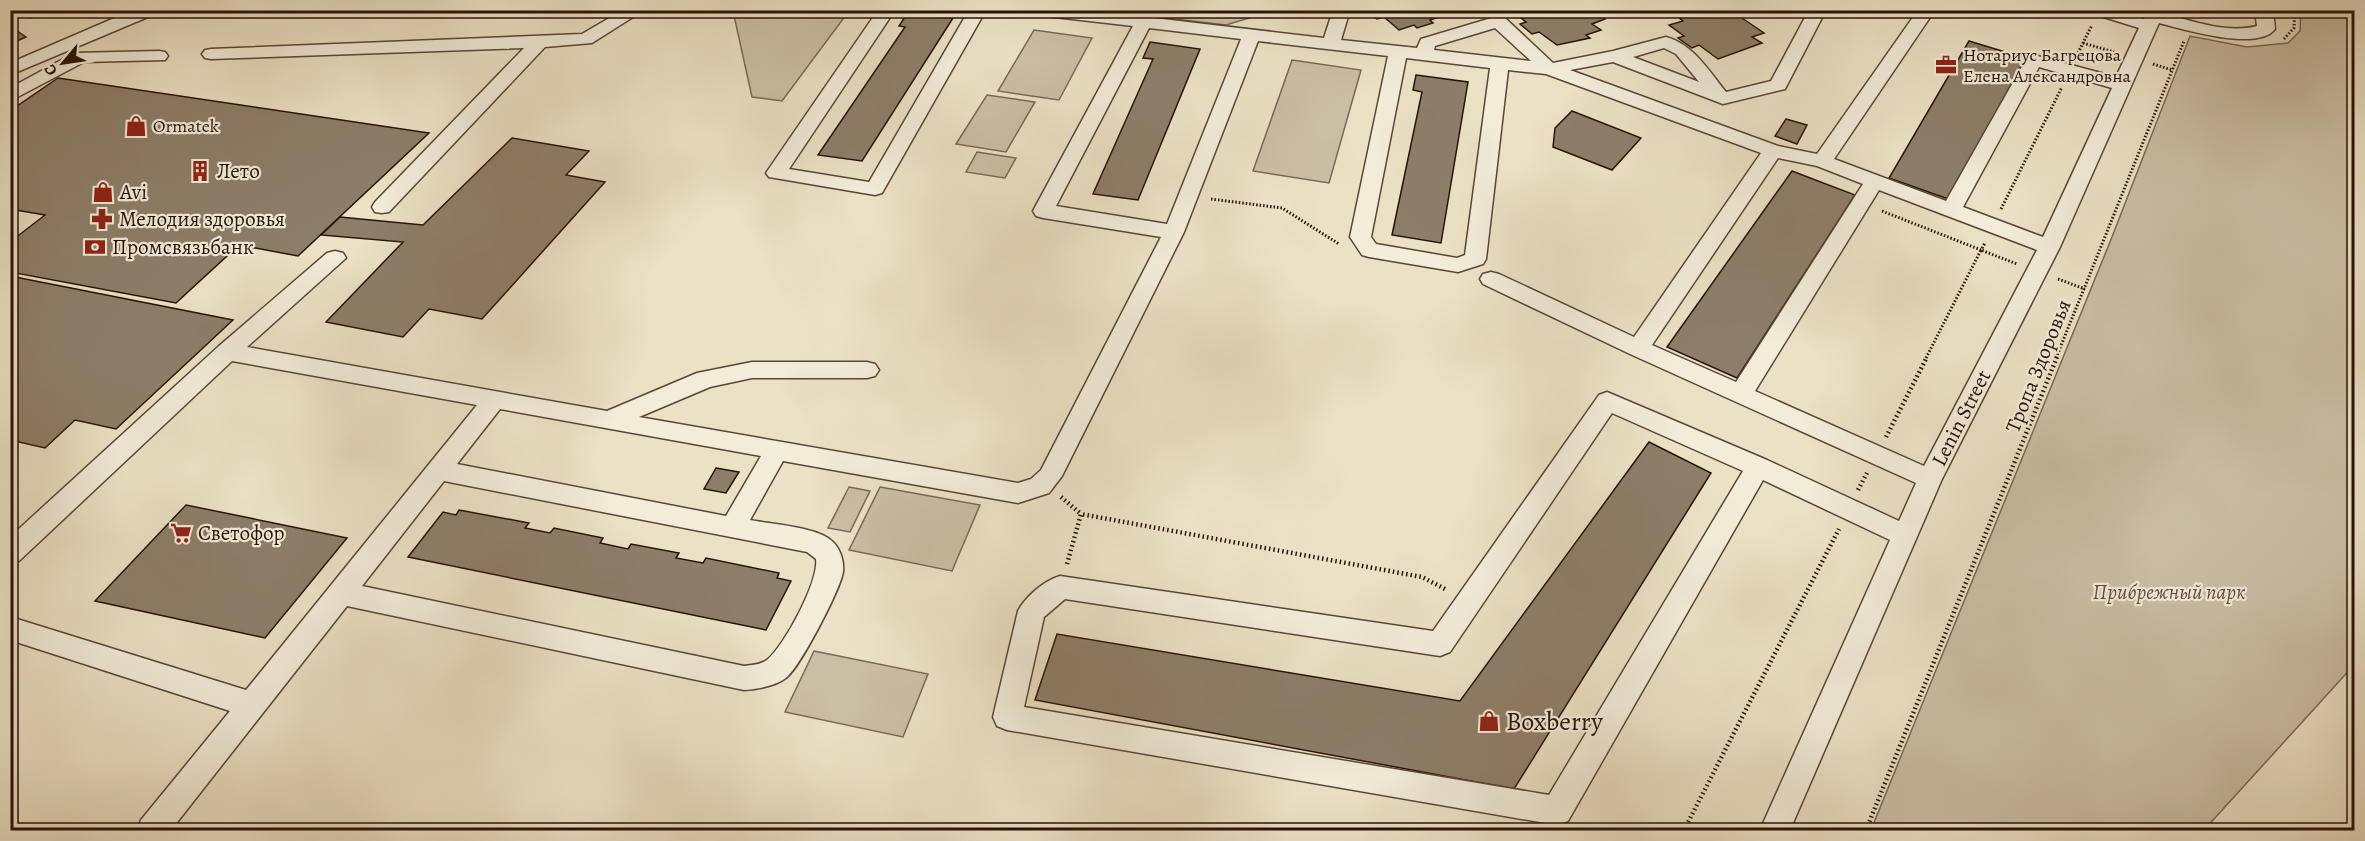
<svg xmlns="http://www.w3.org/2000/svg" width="2365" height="841" viewBox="0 0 2365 841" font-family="Alegreya,serif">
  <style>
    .green { fill: #cabea5; stroke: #796856; stroke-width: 1.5 }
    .building { fill: #8d7e69; stroke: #281206; stroke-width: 1.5 }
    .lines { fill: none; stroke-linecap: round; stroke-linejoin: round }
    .minor-casing { stroke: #594636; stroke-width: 3 }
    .path-far1 { stroke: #281206; stroke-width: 3; stroke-dasharray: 1.5 2; stroke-linecap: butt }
    .path { stroke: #281206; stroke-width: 4.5; stroke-dasharray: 1.5 3; stroke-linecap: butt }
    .minor { fill: #f2ecd9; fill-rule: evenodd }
    .labels { text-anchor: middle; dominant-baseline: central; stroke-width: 4.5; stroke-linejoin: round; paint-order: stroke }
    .far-poi-label { font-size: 18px; fill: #281206; stroke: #f2ecd9; text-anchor: start }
    .poi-label { font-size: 21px; fill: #281206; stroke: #f2ecd9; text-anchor: start }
    .street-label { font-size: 21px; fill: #281206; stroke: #f2ecd9 }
    .park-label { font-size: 21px; font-style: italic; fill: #614e3e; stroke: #f2ecd9 }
    .near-poi-label { font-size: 26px; fill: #281206; stroke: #f2ecd9; text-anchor: start }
  </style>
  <rect width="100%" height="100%" fill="#ebe1c5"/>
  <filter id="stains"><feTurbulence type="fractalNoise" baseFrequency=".00333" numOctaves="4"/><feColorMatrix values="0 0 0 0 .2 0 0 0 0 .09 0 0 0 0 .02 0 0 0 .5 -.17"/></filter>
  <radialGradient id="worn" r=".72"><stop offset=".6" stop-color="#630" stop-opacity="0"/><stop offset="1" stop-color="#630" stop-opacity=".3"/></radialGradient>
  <g class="green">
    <polygon points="733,11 733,10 849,11 782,101 752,97"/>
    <polygon points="1105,11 1272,10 1272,11 1226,25"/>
    <polygon points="2301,11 2354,11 2354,665 2204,830 1871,830 2112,237 2190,36 2247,47 2288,43 2300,31"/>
    <polygon points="1034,30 1092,38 1059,100 998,91"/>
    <polygon points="1292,60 1361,70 1329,183 1253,171"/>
    <polygon points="987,95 1035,102 1006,152 956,144"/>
    <polygon points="977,152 1016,158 1005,178 966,172"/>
    <polygon points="849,487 870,491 850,532 828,528"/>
    <polygon points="880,487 980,505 952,571 849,550"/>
    <polygon points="814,651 928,674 903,737 785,712"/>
  </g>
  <g class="building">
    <polygon points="18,10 48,10 30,18"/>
    <polygon points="1366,10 1439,10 1445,15 1430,20 1433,23 1417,28 1414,25 1399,30 1384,17 1377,19"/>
    <polygon points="1518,10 1593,10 1605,19 1592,24 1601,30 1586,35 1590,38 1557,45 1539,32 1532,34 1520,24 1526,22 1513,12"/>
    <polygon points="1712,11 1720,17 1733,12 1764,33 1752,37 1762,43 1718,59 1699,45 1692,48 1678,38 1684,36 1669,25 1683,21 1679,18 1693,13 1698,16"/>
    <polygon points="908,12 953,18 862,161 818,155 905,27 899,26"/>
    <polygon points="10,26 26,37 10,44"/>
    <polygon points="1969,41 2025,58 1951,200 1889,178"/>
    <polygon points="1150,42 1200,49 1138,200 1093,194 1153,59 1143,58"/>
    <polygon points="1416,75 1468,82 1441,243 1392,235 1422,92 1413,90"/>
    <polygon points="58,78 429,133 298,256 239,245 176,303 10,272 10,242 45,215 10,209 10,111"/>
    <polygon points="1572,111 1641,138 1612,170 1553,147 1555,128"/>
    <polygon points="1786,119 1807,125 1797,144 1775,136"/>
    <polygon points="512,138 589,151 566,175 605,182 482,319 429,309 403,337 326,322 403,242 321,235 340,217 423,225"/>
    <polygon points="1792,171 1855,195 1737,378 1667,347"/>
    <polygon points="10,276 233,320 116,429 75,420 45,448 10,440"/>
    <polygon points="1649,442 1711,473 1514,789 1035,700 1057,634 1460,701"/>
    <polygon points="716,468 739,472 726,493 704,489"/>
    <polygon points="186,505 347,538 265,638 95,601"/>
    <polygon points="459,510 529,523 525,528 550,533 554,528 603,538 600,543 628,549 631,544 679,553 676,558 703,563 706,558 779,573 777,578 791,581 766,630 408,557 443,512 456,515"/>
  </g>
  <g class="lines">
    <defs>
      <g id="minor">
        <polygon points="133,10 157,10 155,14 10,75 10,63"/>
        <polygon points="623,10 644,10 592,43 545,47 389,212 382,213 375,212 372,207 375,202 524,48 211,59 205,58 202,54 205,50 211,49 582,34"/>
        <polygon points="878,10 895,10 789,169 869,182 969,10 986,10 882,193 875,195 769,177 766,173"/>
        <path d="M1029,10H1086L1324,38L1333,10H1350L1341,40L1417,48L1421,39L1498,16L1504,17L1553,63L1613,51L1666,37C1693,44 1709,71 1726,92L1771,81L1809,10H1826L1785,89L1723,104L1613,62L1570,70L1778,146L1817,154L1918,10H1935L1834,159L1946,201L2028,56L2034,55L2116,77L2139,28L2094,14L2092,10H2119L2144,19L2147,10H2164L2163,13C2192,21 2227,34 2257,26L2255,10H2273L2275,29C2258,52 2182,29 2159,23L2060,247L1942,479L1790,830H1760L1890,540L1763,480L1568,821L1557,825L1007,730L997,726L993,717L1018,611C1026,596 1044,581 1060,576L1433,631L1599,395L1607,392L1767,460L1899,521L1916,483L1630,354L1483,284L1480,279L1483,274L1491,272L1499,274L1634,337L1761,153L1546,74L1508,70L1486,259L1483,264L1458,272L1369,257L1362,255L1350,237L1388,56L1258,41L1184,232L1062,476L1049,493L1018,503L783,461L750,520C771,524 819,527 833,542C841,550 844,562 843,572C840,590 801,665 787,677C776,686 758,689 744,690L347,606L171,830H137L141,820L230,711L10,640V622L17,619L246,690L477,405L232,361L19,561L10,563V537L219,346L327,253L335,251L343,253L346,258L247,347L607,411L697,373L752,362H867L875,364L879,370L875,376L867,378H752L710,387L639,417L1018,483L1031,479L1041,470L1161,237L1043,218L1036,216L1033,211L1133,26L1037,15ZM1149,28L1241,39L1167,224L1056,206ZM1495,28L1531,61L1434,50L1435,46ZM1664,48L1676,54L1699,82L1633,57ZM1406,58L1490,68L1465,255L1457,258L1376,244L1371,237ZM2039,67L2112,88L2043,237L1963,207ZM1778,158L1817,166L1863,184L1736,382L1652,345ZM1879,190L2037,250L1924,466L1755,391ZM500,409L761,456L726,516L457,464ZM1612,413L1743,471L1549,795L1024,707L1044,617L1065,599L1440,656L1450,652ZM444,481L807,552L816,559C819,581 785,645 767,660C760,665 752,665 744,666L362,586Z"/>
        <polygon points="159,51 165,52 168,56 165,60 84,62 10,101 10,88 74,53"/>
      </g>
    </defs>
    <use href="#minor" class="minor-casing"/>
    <g class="path-far1">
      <polyline points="2284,39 2294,28 2295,10"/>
      <polyline points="2083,43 2114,52"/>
      <polyline points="2078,53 2092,25"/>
      <polyline points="2153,64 2172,70"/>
      <polyline points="1211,199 1282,208 1339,244"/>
      <polyline points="2001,209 2062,87"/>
      <polyline points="1882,211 1981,250 1985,243"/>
      <polyline points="2058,279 2085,289"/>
      <polyline points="1926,358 1981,250 2017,264"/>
      <polyline points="2056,358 2184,41"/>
    </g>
    <g class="path">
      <polyline points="1886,437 1927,357"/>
      <polyline points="1858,490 1867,473"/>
      <polyline points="1061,497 1081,514"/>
      <polyline points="1067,564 1081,514 1422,577 1447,590"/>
      <polyline points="1684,830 1839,529"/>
      <polyline points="1866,830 2057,357"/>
    </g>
    <use href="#minor" class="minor"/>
  </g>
  <defs>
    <symbol id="office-bare" viewBox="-9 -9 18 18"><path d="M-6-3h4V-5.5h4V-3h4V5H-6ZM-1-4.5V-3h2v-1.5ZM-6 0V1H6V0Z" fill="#8f2418" stroke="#f2ecd9" stroke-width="2.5" paint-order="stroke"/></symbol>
    <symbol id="shop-bare" viewBox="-9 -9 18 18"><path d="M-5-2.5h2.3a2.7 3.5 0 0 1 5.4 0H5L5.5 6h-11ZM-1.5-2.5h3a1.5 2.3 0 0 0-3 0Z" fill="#8f2418" stroke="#f2ecd9" stroke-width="2.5" paint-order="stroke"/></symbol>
    <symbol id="building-bare" viewBox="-9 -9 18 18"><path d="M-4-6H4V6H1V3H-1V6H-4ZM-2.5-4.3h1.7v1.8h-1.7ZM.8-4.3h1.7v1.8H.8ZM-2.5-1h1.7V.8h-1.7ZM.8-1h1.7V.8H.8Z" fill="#8f2418" stroke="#f2ecd9" stroke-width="2.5" paint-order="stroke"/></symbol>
    <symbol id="pharmacy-bare" viewBox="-9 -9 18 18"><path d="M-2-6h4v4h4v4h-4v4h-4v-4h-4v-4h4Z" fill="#8f2418" stroke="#f2ecd9" stroke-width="2.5" paint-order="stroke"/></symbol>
    <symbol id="bank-bare" viewBox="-9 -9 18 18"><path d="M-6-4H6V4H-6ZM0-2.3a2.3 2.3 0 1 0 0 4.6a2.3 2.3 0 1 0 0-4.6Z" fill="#8f2418" stroke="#f2ecd9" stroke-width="2.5" paint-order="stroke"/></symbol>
    <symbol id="supermarket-bare" viewBox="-9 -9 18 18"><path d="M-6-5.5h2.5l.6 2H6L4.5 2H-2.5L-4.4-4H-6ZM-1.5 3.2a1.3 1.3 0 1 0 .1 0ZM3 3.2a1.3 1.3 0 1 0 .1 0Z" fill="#8f2418" stroke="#f2ecd9" stroke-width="2.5" paint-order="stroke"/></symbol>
  </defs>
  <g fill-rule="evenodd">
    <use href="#office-bare" x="1931" y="50" width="30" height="30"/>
    <use href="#shop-bare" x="121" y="111" width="30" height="30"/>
    <use href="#building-bare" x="185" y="156" width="30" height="30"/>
    <use href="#shop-bare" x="88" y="177" width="30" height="30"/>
    <use href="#pharmacy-bare" x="87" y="204" width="30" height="30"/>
    <use href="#bank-bare" x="80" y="232" width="30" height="30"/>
    <use href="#supermarket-bare" x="166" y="518" width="30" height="30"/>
    <use href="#shop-bare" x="1474" y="706" width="30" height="30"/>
  </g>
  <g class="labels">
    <g class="far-poi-label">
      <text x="1963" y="55">Нотариус Багрецова<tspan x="1963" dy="21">Елена Александровна</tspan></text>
      <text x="153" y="126">Ormatek</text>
    </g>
    <g class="poi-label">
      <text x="217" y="171">Лето</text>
      <text x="120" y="192">Avi</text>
      <text x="119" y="219">Мелодия здоровья</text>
      <text x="112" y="247">Промсвязьбанк</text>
      <text x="198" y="533">Светофор</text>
    </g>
    <g class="street-label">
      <text transform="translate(2038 366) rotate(-68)">Тропа Здоровья</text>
      <text transform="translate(1961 418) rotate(-63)">Lenin Street</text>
    </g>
    <g class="park-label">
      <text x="2169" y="592">Прибрежный парк</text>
    </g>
    <g class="near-poi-label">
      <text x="1506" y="721">Boxberry</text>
    </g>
  </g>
  <rect width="2365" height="841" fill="none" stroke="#ebe1c5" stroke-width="36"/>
  <rect x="12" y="12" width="2341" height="817" fill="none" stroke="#281206" stroke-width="3"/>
  <rect x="18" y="18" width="2329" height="805" fill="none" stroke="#281206" stroke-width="1.5"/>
  <g transform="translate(63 63) rotate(241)" stroke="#f2ecd9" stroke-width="4.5" paint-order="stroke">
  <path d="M0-4.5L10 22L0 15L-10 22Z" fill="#281206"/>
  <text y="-9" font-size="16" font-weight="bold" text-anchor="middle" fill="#281206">С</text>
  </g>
  <rect width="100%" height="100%" filter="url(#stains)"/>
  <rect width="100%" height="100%" fill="url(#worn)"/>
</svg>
